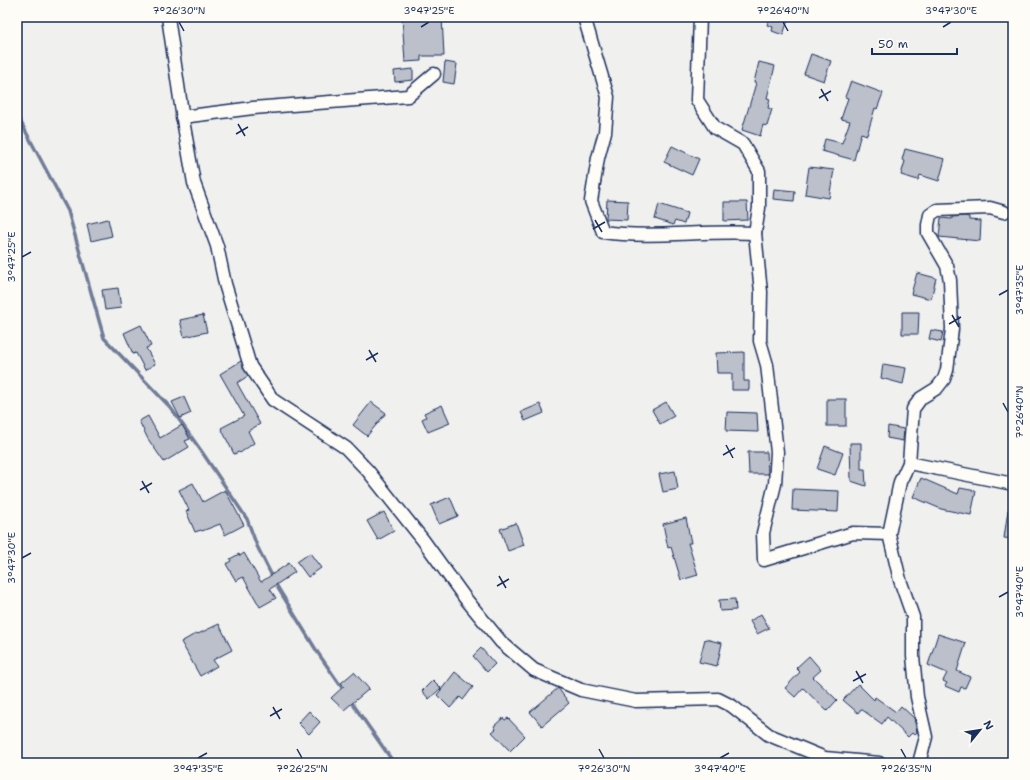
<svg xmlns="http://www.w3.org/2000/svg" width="1030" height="780" viewBox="0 0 1030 780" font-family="'Shantell Sans',sans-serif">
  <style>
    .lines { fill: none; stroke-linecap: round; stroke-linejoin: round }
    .stream { stroke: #6f7b97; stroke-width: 3.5 }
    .building { fill: #bbc0ca; stroke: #1b2f5e }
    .street-casing { stroke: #1b2f5e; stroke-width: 15 }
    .street { stroke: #fdfcf7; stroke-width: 12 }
    .ticks { fill: none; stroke: #1b2f5e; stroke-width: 1.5 }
    .neatline { fill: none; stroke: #1b2f5e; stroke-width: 1.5 }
    .ticks-label { font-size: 10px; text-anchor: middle; fill: #1b2f5e }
  </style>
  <rect width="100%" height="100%" fill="#f0f0ee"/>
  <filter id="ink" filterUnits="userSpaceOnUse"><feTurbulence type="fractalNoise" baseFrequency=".025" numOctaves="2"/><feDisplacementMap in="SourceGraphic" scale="8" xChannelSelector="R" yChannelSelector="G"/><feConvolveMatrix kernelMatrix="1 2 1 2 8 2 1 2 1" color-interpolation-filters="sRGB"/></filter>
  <g filter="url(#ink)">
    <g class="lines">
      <g class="stream">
        <polyline points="17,115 68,211 104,338 170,407 202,452 247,519 257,546 278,588 318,653 345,692"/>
        <polyline points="350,700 394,763"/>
      </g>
    </g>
    <g class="building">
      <polygon points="402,17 442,17 444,56 421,56 421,61 405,62"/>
      <polygon points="770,17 789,17 783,35 772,31 773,27 767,25"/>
      <polygon points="811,54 831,61 824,81 804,74"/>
      <polygon points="445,62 457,64 454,84 443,82"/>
      <polygon points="759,62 775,66 767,98 770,99 768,108 772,109 767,126 763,125 760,136 742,130 756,83 754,82"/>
      <polygon points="413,69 413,80 395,82 394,71"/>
      <polygon points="851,81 883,93 877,109 875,108 867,135 861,133 854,160 822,151 825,139 842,143 850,121 841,119 848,98 845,97"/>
      <polygon points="672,146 699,159 692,175 664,162"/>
      <polygon points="905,149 945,159 939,181 920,175 918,180 901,175 905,161 902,160"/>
      <polygon points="809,167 834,170 829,198 805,194"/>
      <polygon points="774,189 795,191 794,201 773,199"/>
      <polygon points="607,200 628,201 627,220 606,219"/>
      <polygon points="724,202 747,202 748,220 724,221"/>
      <polygon points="659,204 687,213 684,224 675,221 673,225 655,219"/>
      <polygon points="965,216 969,217 969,220 981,221 980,241 939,237 941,218 952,219 952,217"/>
      <polygon points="108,219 112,236 91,241 87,224"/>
      <polygon points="917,273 936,278 931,299 911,294"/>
      <polygon points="118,288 121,308 105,310 102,290"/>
      <polygon points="902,312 919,312 918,334 902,334"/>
      <polygon points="203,315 207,332 184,337 180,320"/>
      <polygon points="141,325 151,346 146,348 155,364 145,370 136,353 133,354 124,333"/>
      <polygon points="931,330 943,332 941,342 929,339"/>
      <polygon points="744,352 744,381 749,381 749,390 732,390 732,373 717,373 716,353"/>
      <polygon points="241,361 248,376 237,383 260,424 248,431 254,443 240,453 239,452 234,454 221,428 244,416 220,374"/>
      <polygon points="883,364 906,368 903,384 881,378"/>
      <polygon points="184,397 191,413 180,418 172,402"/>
      <rect x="827" y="399" width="19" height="27"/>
      <polygon points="371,402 386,413 367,436 353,425"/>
      <polygon points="666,402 674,416 660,424 652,410"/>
      <polygon points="540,404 544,413 525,421 521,412"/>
      <polygon points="442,405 450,423 428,432 422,419 426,417 424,413"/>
      <polygon points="727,412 757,413 758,432 726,431"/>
      <polygon points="148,416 160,438 182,425 190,439 185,441 189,447 164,462 148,439 139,421"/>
      <polygon points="888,426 904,429 903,441 887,438"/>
      <polygon points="850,443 861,443 861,469 865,469 866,486 851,481"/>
      <polygon points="825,446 843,453 835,475 817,469"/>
      <polygon points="748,452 767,452 768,474 749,474"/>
      <polygon points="675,471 678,489 663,492 659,474"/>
      <polygon points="921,478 958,494 960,488 976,491 971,515 941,509 913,497"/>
      <polygon points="193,483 203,502 225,490 244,525 225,535 220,524 202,531 201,530 195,532 186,511 189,510 179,490"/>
      <polygon points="793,489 839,491 838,512 792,510"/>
      <polygon points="450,497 458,516 439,524 431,505"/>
      <polygon points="1008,510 1013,511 1013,539 1004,538"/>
      <polygon points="384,512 394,531 378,540 367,521"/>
      <polygon points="686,518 691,543 688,543 698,575 681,580 671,547 668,548 663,524"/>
      <polygon points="516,523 524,545 508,551 500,529"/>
      <polygon points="244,553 261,582 289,563 295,572 270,589 276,598 260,607 243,577 236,581 226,564 231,561 230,559 239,554 240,556"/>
      <polygon points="310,553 321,568 308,577 297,562"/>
      <polygon points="735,599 736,610 720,611 719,600"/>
      <polygon points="761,614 769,628 757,634 750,621"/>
      <polygon points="219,624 232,650 213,660 217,666 200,676 181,642 197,633 198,634"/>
      <polygon points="938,634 966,643 957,671 970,677 965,688 961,687 959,692 945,686 947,683 943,681 947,673 928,665"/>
      <polygon points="705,639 722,643 717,666 699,662"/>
      <polygon points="481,648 495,664 487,672 473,656"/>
      <polygon points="809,656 821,670 813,677 837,700 827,711 803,688 795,697 785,688 800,672 796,668"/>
      <polygon points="354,672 369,689 344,710 331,698 344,686 341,683"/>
      <polygon points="455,672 473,687 463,700 460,697 450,708 437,695"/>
      <polygon points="433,680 441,688 429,699 422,691"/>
      <polygon points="858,684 874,700 875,697 896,712 901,706 914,718 917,732 914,735 912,733 908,737 887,717 882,724 861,709 858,713 843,700"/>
      <polygon points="558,688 569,703 542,726 530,712"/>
      <polygon points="309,711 320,722 309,734 298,723"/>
      <polygon points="503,718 505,720 508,718 525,736 510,751 492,732 496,729 494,726"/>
    </g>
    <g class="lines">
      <defs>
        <g id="street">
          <polyline points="168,17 184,126 194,183 217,246 225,284 250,366 273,400 346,448 368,471 423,540 465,598 501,642 534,670 581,690 636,701 718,699 732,706 769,735 825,758 879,763"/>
          <path d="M584,17L608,97L605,132L598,158L591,201L603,232C653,239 704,230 755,233"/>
          <polyline points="700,17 697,100 715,128 743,144 759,171 759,208 755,233 761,292 760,341 767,365 777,452 775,484 763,533 764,560 853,533 889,534"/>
          <polyline points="182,117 253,108 408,96 434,74"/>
          <polyline points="909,463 1013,484"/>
          <polyline points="919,763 926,737 917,697 913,656 913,617 900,580 889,534 900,482 909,463 913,409 921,398 937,388 944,379 947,370 952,329 950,280 947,266 928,233 928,225 930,215 937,210 990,208 1004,212"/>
        </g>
      </defs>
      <use href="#street" class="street-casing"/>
      <use href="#street" class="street"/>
    </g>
  </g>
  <path class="ticks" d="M179,22L184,31M783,22L788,31M421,27L429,22M943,27L951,22M821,89L828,101M819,98L831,91M238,124L245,136M236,134L248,127M595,220L602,232M593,229L605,222M22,257L31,252M999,295L1008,290M952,315L959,327M949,324L961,317M369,350L376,362M366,360L378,353M1003,403L1008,412M726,445L733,458M723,455L735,448M142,481L149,493M140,490L152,483M22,558L31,553M499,576L506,588M497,586L509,579M999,597L1008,592M856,671L863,683M853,681L866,674M273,707L280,719M270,716L282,709M297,749L302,758M599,749L604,758M901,749L906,758M198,758L207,753M720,758L729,753"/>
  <rect width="1030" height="780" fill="none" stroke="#fdfcf7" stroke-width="44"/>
  <g transform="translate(980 730) rotate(60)" stroke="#fdfcf7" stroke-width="3" paint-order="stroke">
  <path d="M0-3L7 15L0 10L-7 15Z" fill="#1b2f5e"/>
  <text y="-6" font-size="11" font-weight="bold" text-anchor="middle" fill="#1b2f5e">N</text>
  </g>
  <path d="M872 48v6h85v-6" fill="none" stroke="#1b2f5e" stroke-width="2"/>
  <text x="878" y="48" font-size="12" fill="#1b2f5e" stroke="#fdfcf7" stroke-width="3" paint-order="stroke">50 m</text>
  <rect x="22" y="22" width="986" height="736" class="neatline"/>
  <g class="ticks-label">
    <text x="179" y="14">7°26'30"N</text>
    <text x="429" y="14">3°47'25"E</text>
    <text x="783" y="14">7°26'40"N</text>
    <text x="951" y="14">3°47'30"E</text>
    <text transform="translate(11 257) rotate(-90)" y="4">3°47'25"E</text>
    <text transform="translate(1019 290) rotate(-90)" y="4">3°47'35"E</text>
    <text transform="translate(1019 412) rotate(-90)" y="4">7°26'40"N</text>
    <text transform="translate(11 558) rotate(-90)" y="4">3°47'30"E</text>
    <text transform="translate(1019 592) rotate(-90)" y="4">3°47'40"E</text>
    <text x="198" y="772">3°47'35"E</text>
    <text x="302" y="772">7°26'25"N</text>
    <text x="604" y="772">7°26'30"N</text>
    <text x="720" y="772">3°47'40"E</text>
    <text x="906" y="772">7°26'35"N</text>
  </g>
</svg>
